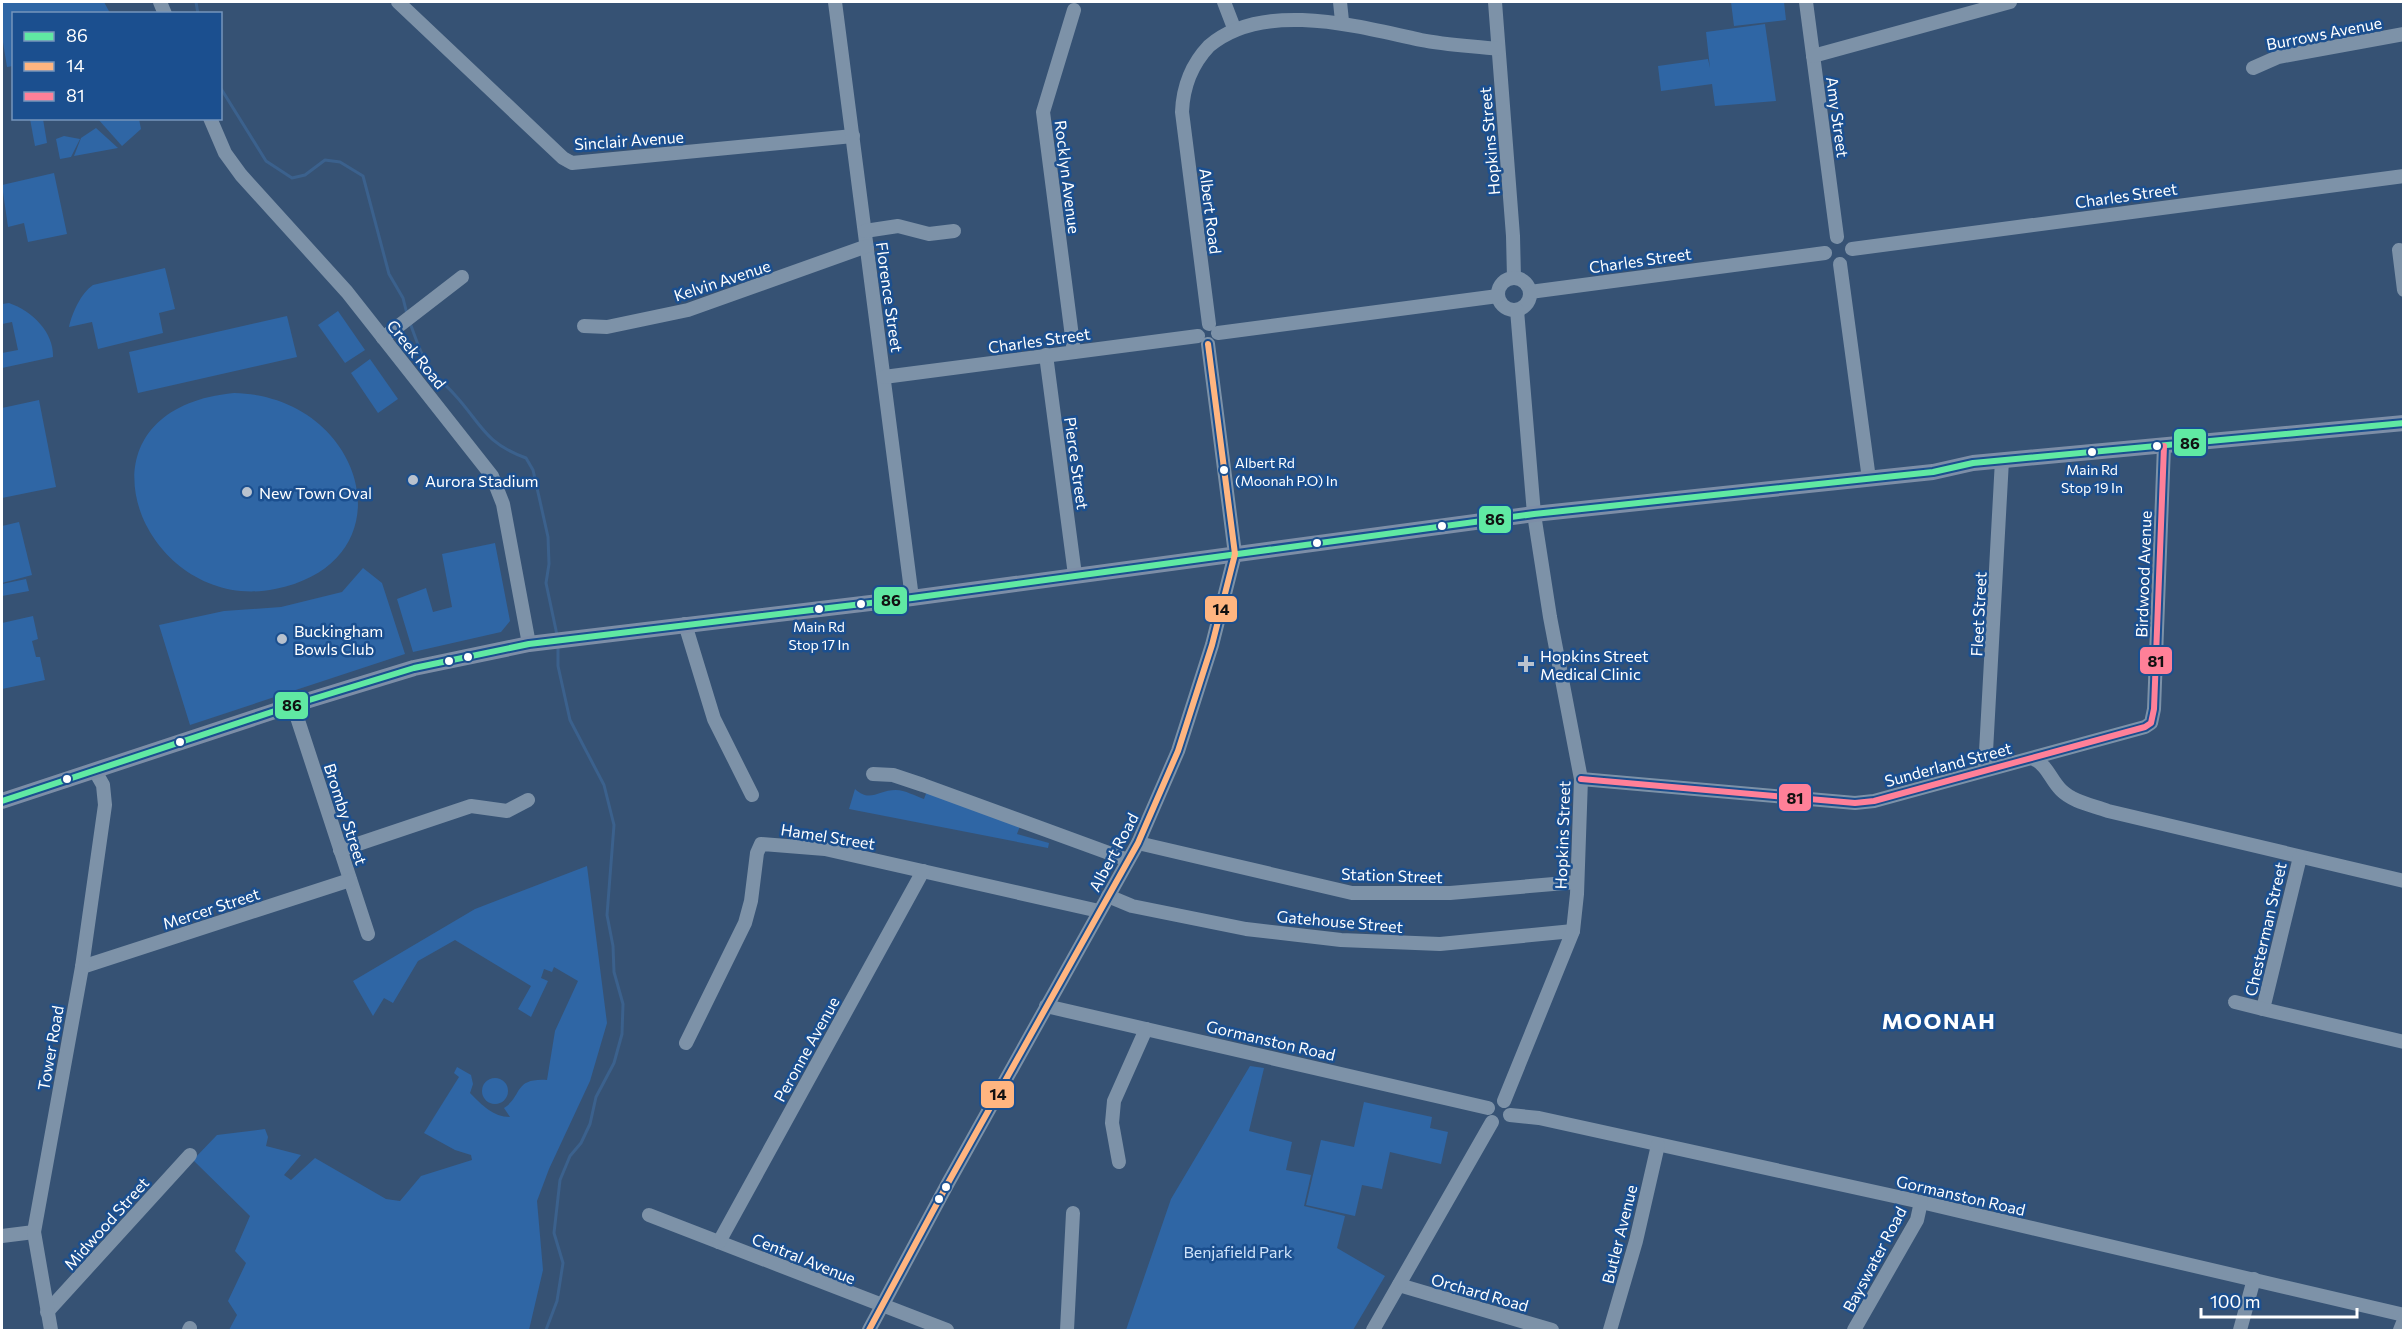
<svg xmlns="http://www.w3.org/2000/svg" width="2405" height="1332" viewBox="0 0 2405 1332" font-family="Commissioner,sans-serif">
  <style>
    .green { fill: #2f66a5 }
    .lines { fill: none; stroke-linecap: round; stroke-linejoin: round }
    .stream { stroke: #3b618d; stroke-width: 3 }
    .minor { stroke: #7d92a8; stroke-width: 14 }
    .major { stroke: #7d8ea7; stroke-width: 16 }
    .bus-1-casing { stroke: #1b4f8f; stroke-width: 10 }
    .bus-2-casing { stroke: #1b4f8f; stroke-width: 10 }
    .bus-3-casing { stroke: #1b4f8f; stroke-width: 10 }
    .bus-1 { stroke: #60e9a3; stroke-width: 6 }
    .bus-2 { stroke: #ffb580; stroke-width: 6 }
    .bus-3 { stroke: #ff8098; stroke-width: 6 }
    .bus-dot { fill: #fff; stroke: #1b4f8f; stroke-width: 2 }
    .poi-dot { fill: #b9c2ce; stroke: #1b4f8f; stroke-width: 2 }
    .labels { text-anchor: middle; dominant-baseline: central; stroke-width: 5; stroke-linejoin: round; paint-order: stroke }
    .bus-label { font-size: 14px; fill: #fff; stroke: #1b4f8f }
    .street-label { font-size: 16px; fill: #fff; stroke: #1b4f8f }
    .poi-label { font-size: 16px; fill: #fff; stroke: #1b4f8f; text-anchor: start }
    .park-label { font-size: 16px; fill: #cfe3fa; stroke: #1b4f8f }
    .district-label { font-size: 22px; font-weight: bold; letter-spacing: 1.5px; fill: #fff; stroke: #1b4f8f }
    .line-badge { stroke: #1b4f8f; stroke-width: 2 }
    .pale-badge-label { font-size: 16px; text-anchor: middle; font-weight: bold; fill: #111 }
  </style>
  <rect width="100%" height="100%" fill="#365274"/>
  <g class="green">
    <polygon points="2,2 104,2 110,13 14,14 13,66 7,67 2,36"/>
    <polygon points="1731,2 1784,2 1786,20 1734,26"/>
    <polygon points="1765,24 1776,101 1715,106 1712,84 1661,91 1658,66 1708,59 1710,68 1706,32"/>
    <polygon points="30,119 43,119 47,143 35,146"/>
    <polygon points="98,119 139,119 141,129 122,146"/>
    <polygon points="96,128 118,148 74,156 81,138"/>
    <polygon points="64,136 80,139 71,157 60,159 56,139"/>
    <polygon points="54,173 67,234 28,242 24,223 8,227 2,185"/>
    <path d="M165,268L175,309L159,313L163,333L98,349L92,322L69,327C72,313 81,293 93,285Z"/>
    <path d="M9,303C32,311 54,332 53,357L2,368V353L18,350L12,322L2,324V304Z"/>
    <polygon points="338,311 365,350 345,363 318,325"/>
    <polygon points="287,316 297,357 138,393 129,352"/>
    <polygon points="370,359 398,399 378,413 351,373"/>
    <path d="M234,393C366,396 412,562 275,589C143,616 58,410 234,393Z"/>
    <polygon points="39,400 56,487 2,498 2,408"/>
    <polygon points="19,522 32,575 2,583 2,526"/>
    <polygon points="495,543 510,621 501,632 413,652 397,599 426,588 433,612 452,607 442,554"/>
    <polygon points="363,568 382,583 405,654 190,725 159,625 224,611 281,607 342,592"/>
    <polygon points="26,579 29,591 2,596 2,584"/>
    <polygon points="33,616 38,639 32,641 36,657 40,657 45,680 2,689 2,623"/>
    <path d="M855,789C870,803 878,790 896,790C905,790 915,796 924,799L927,791L1020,826L1017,834L1049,843L1048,848L849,809Z"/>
    <path d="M587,866L607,1023L590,1081L549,1169L537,1201L543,1270L529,1330H229L237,1315L228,1301L246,1263L235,1251L250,1216L193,1160L217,1135L265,1129L268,1137L266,1146L301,1155L284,1175L291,1180L315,1158L386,1199L400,1201L421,1176L472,1160L471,1155L455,1150L424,1133L459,1077L454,1073L457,1067L471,1075L473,1084L470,1093C482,1105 493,1117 510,1117L504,1108C523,1096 513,1078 547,1080L555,1031L578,981L554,967L552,972L544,969L541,978L548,981L531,1017L518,1009L531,986L455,940L418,961L393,1003L384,998L373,1016L353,981L475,909Z"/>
    <polygon points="1250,1066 1264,1068 1249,1131 1292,1142 1286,1170 1311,1175 1304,1206 1345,1216 1337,1248 1385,1276 1353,1330 1126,1330 1171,1199"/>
    <circle cx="495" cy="1091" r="13"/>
    <polygon points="1364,1102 1432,1117 1430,1128 1448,1132 1441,1164 1390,1152 1382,1189 1362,1185 1355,1216 1306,1205 1321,1140 1354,1147"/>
  </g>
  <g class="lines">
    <g class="stream">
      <polyline points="196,2 198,14"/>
      <polyline points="220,87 266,161 292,178 305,175 325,160 340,162 363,176 389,274 403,298 407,314"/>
      <path d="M410,323C415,336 419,350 426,362C433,375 444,383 454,394C481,423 484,443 526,458L533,470L548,537L549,564L546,583L557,635"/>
      <polyline points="546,1330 557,1301 563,1263 554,1233 560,1180 570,1156 581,1143 590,1124 596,1097 614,1063 622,1034 623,1004 614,972 613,946 607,915 614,825 604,785 570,720 558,666 558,648"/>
    </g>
    <g class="minor">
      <polyline points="160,2 165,14"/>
      <polyline points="398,2 563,158 572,163 853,136"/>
      <polyline points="835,2 912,598"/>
      <polyline points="1224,2 1234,28"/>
      <polyline points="1340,2 1342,21"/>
      <polyline points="1495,2 1513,236 1514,278"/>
      <polyline points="1806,2 1837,237"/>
      <polyline points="1813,56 2010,2"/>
      <polyline points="2253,68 2278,57 2404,34"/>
      <polyline points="210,118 225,153 241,175 347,292 492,476 503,504 529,644"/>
      <polyline points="865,231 898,226 929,234 954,231"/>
      <polyline points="1852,249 2404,176"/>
      <polyline points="2399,250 2404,290"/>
      <polyline points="1840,264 1869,479"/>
      <circle cx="1514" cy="294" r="16"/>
      <polyline points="1530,292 1825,253"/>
      <path d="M1209,324L1182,112C1183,87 1191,65 1209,46C1263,0 1357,26 1421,40C1446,45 1473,46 1498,49"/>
      <polyline points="584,326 607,327 688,310 867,246"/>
      <polyline points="1218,333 1498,296"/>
      <polyline points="383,338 462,277"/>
      <polyline points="1074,352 1043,112 1074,10"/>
      <polyline points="1046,355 1075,575"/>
      <polyline points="884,377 1198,336"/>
      <polyline points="685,624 714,719 752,795"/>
      <polyline points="293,705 368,934"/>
      <path d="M2034,759C2048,766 2050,779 2061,790C2073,802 2092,805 2108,811L2404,881"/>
      <polyline points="1985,770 2002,460"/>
      <polyline points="873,774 893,775 923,785 1128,860"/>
      <polyline points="1581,779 1855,803 1874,801 2145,727 2151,723 2154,709 2164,446"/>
      <polyline points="1138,843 1352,893 1450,893 1577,882"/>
      <polyline points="340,850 471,806 507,811 528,800"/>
      <polyline points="2300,857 2263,1009 2404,1042"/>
      <polyline points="1108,896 1132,906 1246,929 1341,940 1440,944 1573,931"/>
      <polyline points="82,967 350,880"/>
      <polyline points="2235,1002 2263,1009"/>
      <polyline points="1046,1006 1488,1108"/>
      <polyline points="686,1043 745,923 751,901 757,853 761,844 825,849 1099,911"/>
      <polyline points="1504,1101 1573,931 1577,894 1581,779 1550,617 1534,514 1517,310"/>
      <polyline points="1510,1115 1539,1118 1921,1202 2404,1315"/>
      <polyline points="1119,1162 1112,1123 1114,1101 1146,1029"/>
      <polyline points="649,1215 947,1330"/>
      <polyline points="2,1236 34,1232"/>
      <polyline points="719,1242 923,871"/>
      <polyline points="1399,1285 1552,1330"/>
      <polyline points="47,1312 190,1155"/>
      <polyline points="51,1330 34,1232 82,967 105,805 103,785 95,771"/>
      <polyline points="189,1330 190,1328"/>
      <polyline points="869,1330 948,1183 1138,843 1178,751 1212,645 1235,554 1208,344"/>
      <polyline points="1067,1330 1073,1213"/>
      <polyline points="1373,1330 1492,1122"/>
      <polyline points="1610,1330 1636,1241 1658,1145"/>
      <polyline points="1854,1330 1917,1220 1921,1202"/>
      <polyline points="2240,1330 2254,1279"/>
      <polyline points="2400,1330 2404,1320"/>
    </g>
    <polyline class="major" points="2,801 293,705 414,668 529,644 912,598 1534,514 1933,472 1973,463 2404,423"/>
    <defs>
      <polyline id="bus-1" points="2,801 293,705 414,668 529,644 912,598 1534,514 1933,472 1973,463 2404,423"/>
      <polyline id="bus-2" points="869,1330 948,1183 1138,843 1178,751 1212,645 1235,554 1208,344"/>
      <polyline id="bus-3" points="1581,779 1855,803 1874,801 2145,727 2151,723 2154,709 2164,446"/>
    </defs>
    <use href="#bus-1" class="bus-1-casing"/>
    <use href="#bus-2" class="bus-2-casing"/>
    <use href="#bus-3" class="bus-3-casing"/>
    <use href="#bus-1" class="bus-1"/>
    <use href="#bus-2" class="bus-2"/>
    <use href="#bus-3" class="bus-3"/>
  </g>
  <g class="bus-dot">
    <circle cx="2157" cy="446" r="5"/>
    <circle cx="2092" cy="452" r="5"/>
    <circle cx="1224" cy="470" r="5"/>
    <circle cx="1442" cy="526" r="5"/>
    <circle cx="1317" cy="543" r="5"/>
    <circle cx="861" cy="604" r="5"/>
    <circle cx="819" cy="609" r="5"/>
    <circle cx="468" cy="657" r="5"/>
    <circle cx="449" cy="661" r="5"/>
    <circle cx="180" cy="742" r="5"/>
    <circle cx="67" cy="779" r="5"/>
    <circle cx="946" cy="1187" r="5"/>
    <circle cx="939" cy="1199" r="5"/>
  </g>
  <g class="poi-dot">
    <circle cx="413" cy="480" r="6"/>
    <circle cx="247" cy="492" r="6"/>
    <circle cx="282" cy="639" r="6"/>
    <path d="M1523 655h6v6h6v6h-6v6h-6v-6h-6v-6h6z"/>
  </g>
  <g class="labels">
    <g class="bus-label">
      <text x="1235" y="462" text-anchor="start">Albert Rd<tspan x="1235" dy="18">(Moonah P.O) In</tspan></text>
      <text x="2092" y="469">Main Rd<tspan x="2092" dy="18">Stop 19 In</tspan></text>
      <text x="819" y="626">Main Rd<tspan x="819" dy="18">Stop 17 In</tspan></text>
    </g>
    <g class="street-label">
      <text transform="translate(2324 33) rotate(-11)">Burrows Avenue</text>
      <text transform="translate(1838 117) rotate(82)">Amy Street</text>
      <text transform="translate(629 140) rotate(-4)">Sinclair Avenue</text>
      <text transform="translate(1489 141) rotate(-95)">Hopkins Street</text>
      <text transform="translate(1068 177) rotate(83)">Rocklyn Avenue</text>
      <text transform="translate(2126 195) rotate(-8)">Charles Street</text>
      <text transform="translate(1211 211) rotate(83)">Albert Road</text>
      <text transform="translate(1640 260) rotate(-8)">Charles Street</text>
      <text transform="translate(722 280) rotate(-18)">Kelvin Avenue</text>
      <text transform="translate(890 297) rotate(82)">Florence Street</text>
      <text transform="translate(1039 340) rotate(-8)">Charles Street</text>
      <text transform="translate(417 354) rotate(51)">Creek Road</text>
      <text transform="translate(1077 463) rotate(82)">Pierce Street</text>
      <text transform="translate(2143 574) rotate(-88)">Birdwood Avenue</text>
      <text transform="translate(1978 614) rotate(-87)">Fleet Street</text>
      <text transform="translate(1948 764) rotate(-15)">Sunderland Street</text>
      <text transform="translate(346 814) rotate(72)">Bromby Street</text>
      <text transform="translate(1562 835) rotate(-88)">Hopkins Street</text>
      <text transform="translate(828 836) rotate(9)">Hamel Street</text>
      <text transform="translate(1113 852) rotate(-62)">Albert Road</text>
      <text transform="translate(1392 875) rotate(2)">Station Street</text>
      <text transform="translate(211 908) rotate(-18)">Mercer Street</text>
      <text transform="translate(1340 921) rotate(5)">Gatehouse Street</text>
      <text transform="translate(2265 929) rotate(-77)">Chesterman Street</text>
      <text transform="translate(1271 1040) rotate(13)">Gormanston Road</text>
      <text transform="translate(50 1048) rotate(-80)">Tower Road</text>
      <text transform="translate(806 1049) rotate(-61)">Peronne Avenue</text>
      <text transform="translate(1961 1195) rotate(13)">Gormanston Road</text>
      <text transform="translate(106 1223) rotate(-48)">Midwood Street</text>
      <text transform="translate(1619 1234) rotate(-76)">Butler Avenue</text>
      <text transform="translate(804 1258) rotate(22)">Central Avenue</text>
      <text transform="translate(1874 1259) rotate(-62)">Bayswater Road</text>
      <text transform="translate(1480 1292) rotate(16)">Orchard Road</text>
    </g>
    <g class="poi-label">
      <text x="425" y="480">Aurora Stadium</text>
      <text x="259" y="492">New Town Oval</text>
      <text x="294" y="630">Buckingham<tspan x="294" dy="18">Bowls Club</tspan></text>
      <text x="1540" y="655">Hopkins Street<tspan x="1540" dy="18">Medical Clinic</tspan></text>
    </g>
    <g class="park-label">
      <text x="1238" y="1251">Benjafield Park</text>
    </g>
    <g class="district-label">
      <text x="1939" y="1020">MOONAH</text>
    </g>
  </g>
  <g class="line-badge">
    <rect x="2173" y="428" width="34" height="29" rx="6" fill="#60e9a3"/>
    <rect x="1478" y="505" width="34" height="29" rx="6" fill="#60e9a3"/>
    <rect x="873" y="586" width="35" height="29" rx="6" fill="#60e9a3"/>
    <rect x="1204" y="595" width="34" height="28" rx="6" fill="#ffb580"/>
    <rect x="2139" y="646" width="34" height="29" rx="6" fill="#ff8098"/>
    <rect x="274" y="691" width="35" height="29" rx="6" fill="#60e9a3"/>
    <rect x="1778" y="783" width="34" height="29" rx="6" fill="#ff8098"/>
    <rect x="980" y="1080" width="35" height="29" rx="6" fill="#ffb580"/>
  </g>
  <g class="pale-badge-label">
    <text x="2190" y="449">86</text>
    <text x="1495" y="525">86</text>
    <text x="891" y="606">86</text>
    <text x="1221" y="615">14</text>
    <text x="2156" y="667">81</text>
    <text x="292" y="711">86</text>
    <text x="1795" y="804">81</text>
    <text x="998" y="1100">14</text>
  </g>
  <rect width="2405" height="1332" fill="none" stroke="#ffffff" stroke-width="6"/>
  <rect x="12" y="12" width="210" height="108" fill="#1b4f8f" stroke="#7695bc" stroke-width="1.5"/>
  <rect x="24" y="32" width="30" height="9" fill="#60e9a3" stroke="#7695bc" stroke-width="1.5"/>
  <text x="66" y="42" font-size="18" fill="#ffffff">86</text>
  <rect x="24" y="62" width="30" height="9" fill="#ffb580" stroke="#7695bc" stroke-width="1.5"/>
  <text x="66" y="72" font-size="18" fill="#ffffff">14</text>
  <rect x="24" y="92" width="30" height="9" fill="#ff8098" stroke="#7695bc" stroke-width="1.5"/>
  <text x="66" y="102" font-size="18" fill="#ffffff">81</text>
  <path d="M2201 1308v9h156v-9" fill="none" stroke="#ffffff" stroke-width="3"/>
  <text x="2210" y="1308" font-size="18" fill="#ffffff" stroke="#1b4f8f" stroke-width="4.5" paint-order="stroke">100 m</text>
</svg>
